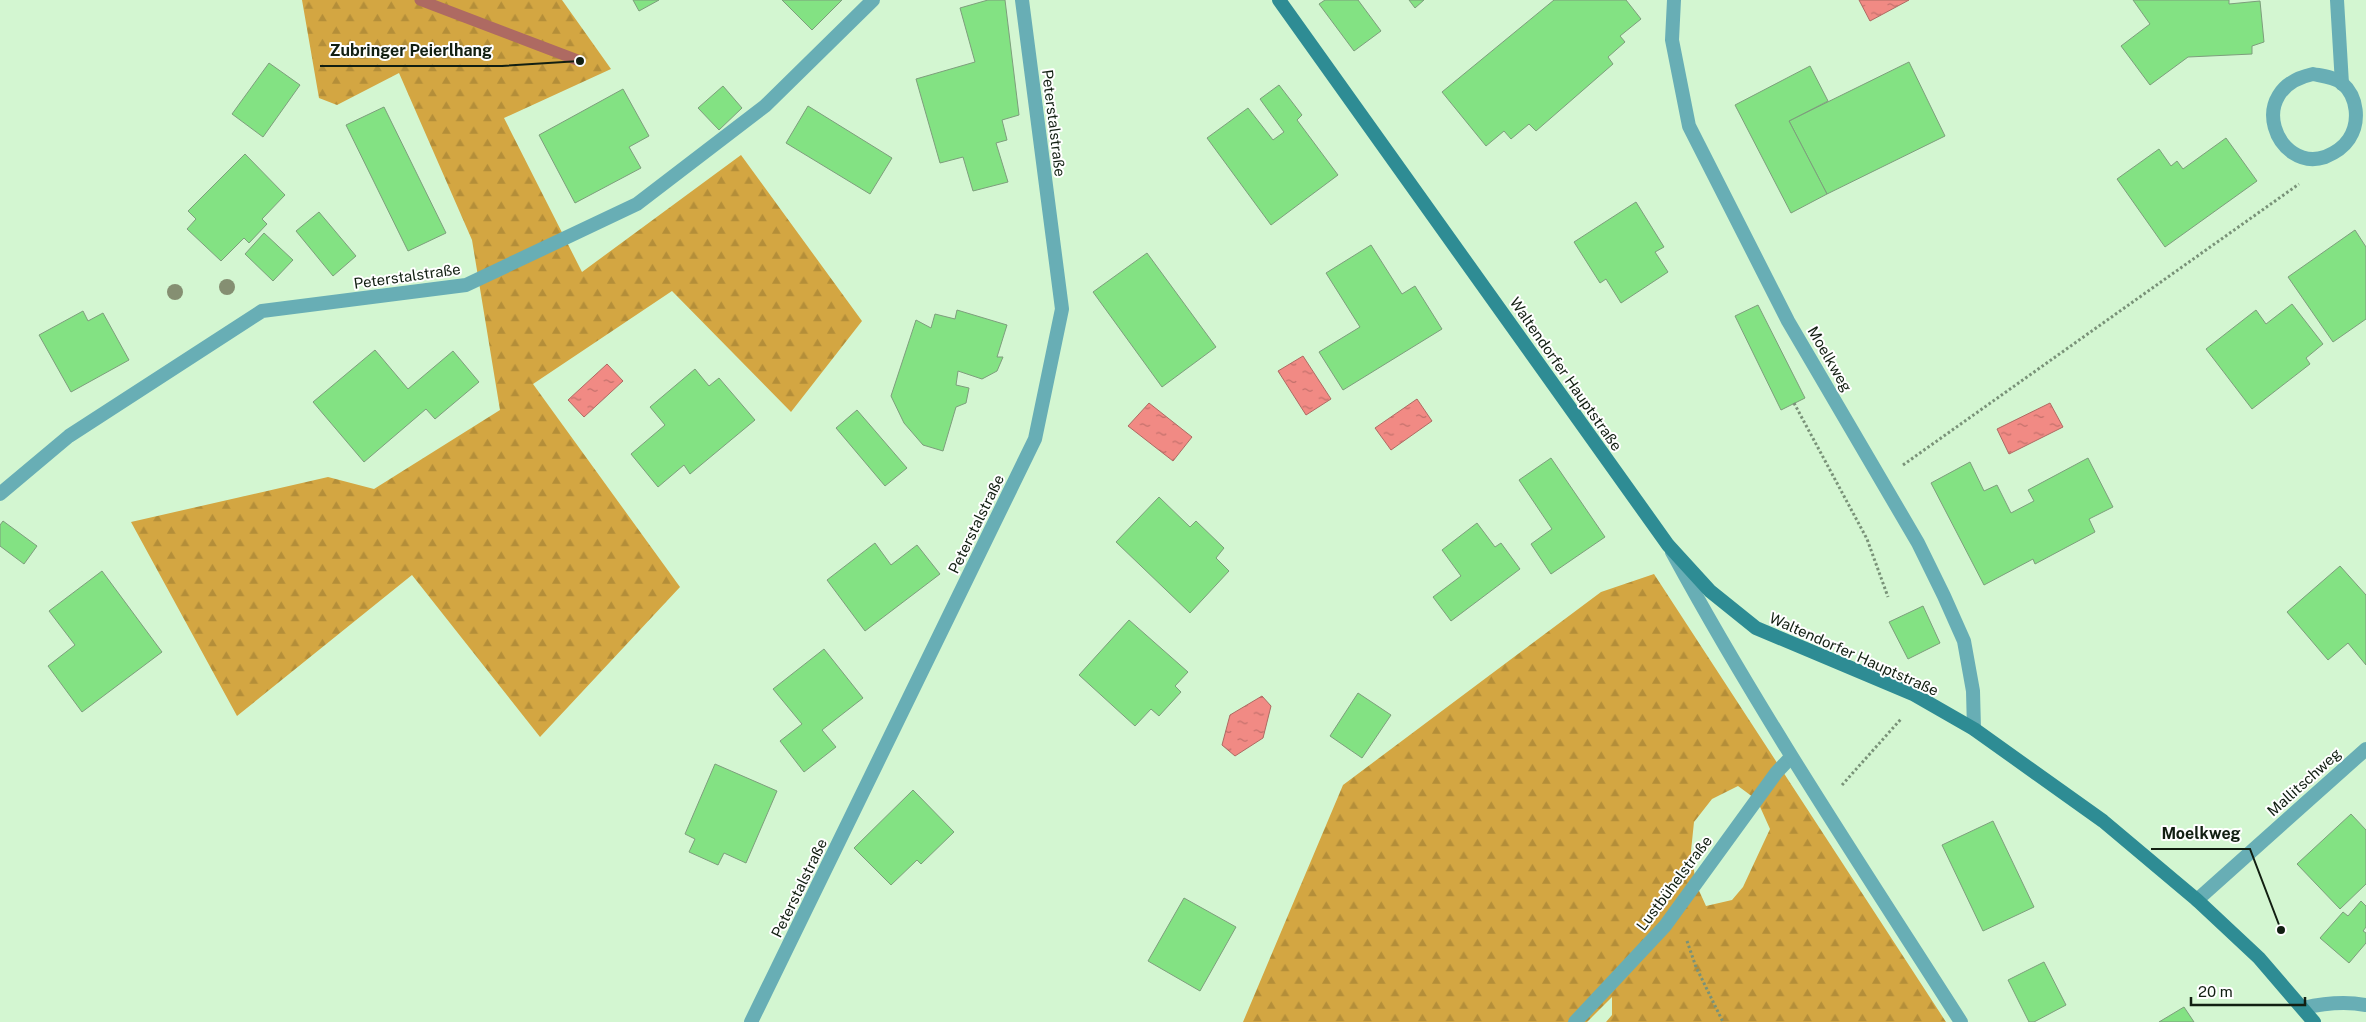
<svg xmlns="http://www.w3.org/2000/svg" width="2366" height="1022" viewBox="0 0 2366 1022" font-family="'Public Sans',sans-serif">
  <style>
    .forest { fill: url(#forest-firs); fill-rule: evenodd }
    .water { fill: url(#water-ripples); stroke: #ae6a62 }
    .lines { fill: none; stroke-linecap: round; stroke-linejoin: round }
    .stream { stroke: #ae6a62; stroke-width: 11 }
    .building { fill: #83e283; stroke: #7d9e7c }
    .path { stroke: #799278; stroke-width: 3; stroke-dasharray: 2.5 2.5; stroke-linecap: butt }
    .service { stroke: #68aeb5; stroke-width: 14 }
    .minor { stroke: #68aeb5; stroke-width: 14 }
    .secondary { stroke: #2e8c94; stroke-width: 14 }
    .tree { fill: #858f72 }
    .labels { text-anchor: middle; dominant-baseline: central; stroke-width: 4; stroke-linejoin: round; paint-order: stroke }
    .street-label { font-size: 15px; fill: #121f12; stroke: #fff }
    .leader { fill: none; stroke: #121f12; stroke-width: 2 }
    .callout-dot { fill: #121f12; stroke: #fff; stroke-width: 2 }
    .callout-label { font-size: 16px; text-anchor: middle; font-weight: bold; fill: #121f12; stroke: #fff; stroke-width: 4; stroke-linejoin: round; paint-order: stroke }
  </style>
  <defs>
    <pattern id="forest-firs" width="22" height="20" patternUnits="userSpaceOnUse" patternTransform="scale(1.25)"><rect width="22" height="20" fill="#d3a642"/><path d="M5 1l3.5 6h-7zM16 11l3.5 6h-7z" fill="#b48e39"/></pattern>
    <pattern id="water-ripples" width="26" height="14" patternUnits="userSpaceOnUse" patternTransform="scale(1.25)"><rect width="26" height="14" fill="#f18a84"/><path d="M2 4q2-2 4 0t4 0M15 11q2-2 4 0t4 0" fill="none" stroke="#c2706b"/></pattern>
  </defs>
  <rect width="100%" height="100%" fill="#d3f6d1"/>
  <g class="forest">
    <polygon points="302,0 562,0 611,69 504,118 582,272 741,155 862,321 791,412 672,291 533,384 680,587 540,737 412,575 237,716 131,522 328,477 374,489 500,410 472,240 399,73 337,105 319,98"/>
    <path d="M1654,574L1946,1022H1606L1612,1015V997L1587,1022H1243L1343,785L1601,592ZM1738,786L1757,800L1770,829L1743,887L1732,900L1706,906L1696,884L1691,851L1694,822L1712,799Z"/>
  </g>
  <g class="water">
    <polygon points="1859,0 1909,0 1870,21"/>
    <polygon points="1303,356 1331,399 1306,415 1278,371"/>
    <polygon points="607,364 623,381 584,417 568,400"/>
    <polygon points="1417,399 1432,421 1391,450 1375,428"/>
    <polygon points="1149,403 1192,437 1173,461 1128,426"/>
    <polygon points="2050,403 2063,427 2009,454 1997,429"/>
    <polygon points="1262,696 1271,706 1263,738 1235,756 1222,745 1230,715"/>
  </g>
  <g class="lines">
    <polyline class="stream" points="420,0 580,61"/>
  </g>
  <g class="building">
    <polygon points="633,0 659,0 639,11"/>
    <polygon points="782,0 842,0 812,30"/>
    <polygon points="988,0 1005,0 1019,115 1002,120 1007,140 996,143 1008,182 973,191 963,157 940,163 916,79 975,62 960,8"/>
    <polygon points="1325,0 1358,0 1381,31 1354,51 1319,4"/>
    <polygon points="1409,0 1424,0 1415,8"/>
    <polygon points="1554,0 1626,0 1641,19 1620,36 1625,42 1608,57 1613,64 1536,131 1529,124 1511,139 1504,131 1486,146 1442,92"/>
    <polygon points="2133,0 2229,0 2229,4 2260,1 2264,42 2252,46 2252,54 2188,57 2150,85 2121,46 2150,24"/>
    <polygon points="1909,62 1945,136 1827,194 1789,121"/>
    <polygon points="269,63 300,85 263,137 232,114"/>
    <polygon points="1810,66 1828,101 1789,121 1827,194 1791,213 1735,105"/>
    <polygon points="1279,85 1302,115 1297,120 1338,175 1271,225 1207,138 1248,108 1273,140 1284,132 1260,99"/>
    <polygon points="723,86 742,108 719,130 698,108"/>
    <polygon points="623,89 649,136 629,147 641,168 575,203 539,135"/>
    <polygon points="808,106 892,158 870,194 786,143"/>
    <polygon points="384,107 446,233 408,251 346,125"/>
    <polygon points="2226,138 2257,181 2165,247 2117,179 2159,149 2171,166 2177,161 2183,169"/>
    <polygon points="245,154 285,195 262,219 267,224 249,243 244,238 221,261 187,229 196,219 188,211"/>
    <polygon points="1636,202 1664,247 1655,252 1668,272 1621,303 1606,279 1600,283 1574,242"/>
    <polygon points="319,212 356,256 333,276 296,231"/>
    <polygon points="2355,230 2366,247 2366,319 2333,342 2288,277"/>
    <polygon points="264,233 293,260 273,281 245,254"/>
    <polygon points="1371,245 1402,294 1415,286 1442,329 1343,390 1319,352 1360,327 1326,273"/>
    <polygon points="1147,253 1216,347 1162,387 1093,292"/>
    <polygon points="2292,304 2323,344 2306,358 2310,364 2252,409 2206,349 2256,310 2266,324"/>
    <polygon points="1758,305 1805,398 1781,410 1735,316"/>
    <polygon points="957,310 1007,325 997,357 1003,357 997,371 982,379 958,371 956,385 969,388 966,403 956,407 943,451 923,445 904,423 891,396 916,320 931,328 935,314 955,319"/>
    <polygon points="83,311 88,321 103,313 129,360 71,392 39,335"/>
    <polygon points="375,350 408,389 453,351 479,382 435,419 426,409 364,462 313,402"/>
    <polygon points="695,369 709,386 719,378 755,420 690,474 684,465 658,487 631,454 665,425 650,407"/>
    <polygon points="857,410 907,468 885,486 836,428"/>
    <polygon points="1551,458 1605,537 1551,574 1531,544 1552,529 1519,480"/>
    <polygon points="2088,458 2113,507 2089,519 2095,532 2035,564 2033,559 1984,585 1931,483 1970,462 1984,491 1997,485 2011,513 2034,501 2028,490"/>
    <polygon points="1159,497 1190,527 1196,521 1224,548 1216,558 1229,571 1190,613 1116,542"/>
    <polygon points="3,521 37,546 24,564 0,546 0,525"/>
    <polygon points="1477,523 1495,547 1501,543 1520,569 1451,621 1433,597 1461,576 1442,550"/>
    <polygon points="875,543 891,565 917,545 940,574 865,631 827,580"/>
    <polygon points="2340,566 2366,595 2366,665 2348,643 2328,660 2287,612"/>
    <polygon points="102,571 162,652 82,712 48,666 75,645 49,611"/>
    <polygon points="1923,606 1940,643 1908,659 1889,622"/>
    <polygon points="1129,620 1188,672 1175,686 1181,692 1159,716 1151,709 1135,726 1079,675"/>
    <polygon points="824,649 863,698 822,730 836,747 804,772 780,741 802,724 773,689"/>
    <polygon points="1358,693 1391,715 1362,758 1330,736"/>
    <polygon points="715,764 777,791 746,863 724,853 718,865 689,852 695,839 685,834"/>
    <polygon points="913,790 954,832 921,864 917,860 891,885 854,848"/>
    <polygon points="2351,814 2366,830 2366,884 2340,909 2297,864"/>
    <polygon points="1993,821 2034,907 1983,931 1942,845"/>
    <polygon points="1184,898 1236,927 1200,991 1148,961"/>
    <polygon points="2361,901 2366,906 2366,927 2363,931 2366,933 2366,943 2349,963 2320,938 2343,912 2348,916"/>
    <polygon points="2044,962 2066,1005 2034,1022 2029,1022 2008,980"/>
    <polygon points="2184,1007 2194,1022 2159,1022"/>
  </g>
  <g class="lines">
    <g class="path">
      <polyline points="1794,403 1867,539 1888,597"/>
      <polyline points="1903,465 2299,184"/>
      <polyline points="1842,785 1901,719"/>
      <polyline points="1687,941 1696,967 1723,1022"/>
    </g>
    <polyline class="service" points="1575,1022 1665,926 1776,773 1791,757"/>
    <g class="minor">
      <polyline points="1674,0 1672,40 1689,126 1788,321 1918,543 1944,596 1964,641 1973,691 1974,729"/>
      <polyline points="2337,0 2342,84"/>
      <path d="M2313,74C2323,76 2334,77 2342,83C2358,97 2360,122 2349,139C2343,148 2335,153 2325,157C2277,173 2243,89 2313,74Z"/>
      <polyline points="0,494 69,436 262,311 466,285 637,204 765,106 873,0"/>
      <path d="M1672,552C1760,714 1862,867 1961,1022"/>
      <polyline points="2197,900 2366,749"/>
      <path d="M2303,1008C2325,1003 2344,1001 2366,1005"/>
      <polyline points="751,1022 1035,439 1062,309 1022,0"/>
    </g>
    <polyline class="secondary" points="1279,0 1668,545 1710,591 1756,628 1913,694 1974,729 2103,821 2197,900 2259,958 2314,1022"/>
  </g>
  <g class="tree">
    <circle cx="227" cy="287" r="8"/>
    <circle cx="175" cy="292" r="8"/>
  </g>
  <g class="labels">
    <g class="street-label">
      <text transform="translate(1054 123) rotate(83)">Peterstalstraße</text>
      <text transform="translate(407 276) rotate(-8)">Peterstalstraße</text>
      <text transform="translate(1830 359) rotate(60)">Moelkweg</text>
      <text transform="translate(1566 374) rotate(55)">Waltendorfer Hauptstraße</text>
      <text transform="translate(976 524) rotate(-64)">Peterstalstraße</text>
      <text transform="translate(1854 654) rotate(24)">Waltendorfer Hauptstraße</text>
      <text transform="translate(2304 782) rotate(-42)">Mallitschweg</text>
      <text transform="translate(1674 883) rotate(-53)">Lustbühelstraße</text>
      <text transform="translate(799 888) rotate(-64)">Peterstalstraße</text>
    </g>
  </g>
  <path class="leader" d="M580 61L502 66H320M2281 930L2250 849H2151"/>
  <g class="callout-dot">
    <circle cx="580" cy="61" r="5"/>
    <circle cx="2281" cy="930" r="5"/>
  </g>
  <g class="callout-label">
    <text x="411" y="56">Zubringer Peierlhang</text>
    <text x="2201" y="839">Moelkweg</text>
  </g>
  <path d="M2191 997v8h114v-8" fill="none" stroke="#121f12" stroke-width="2.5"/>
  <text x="2198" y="997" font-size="15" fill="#121f12" stroke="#ffffff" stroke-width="4" paint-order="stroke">20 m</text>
</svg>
